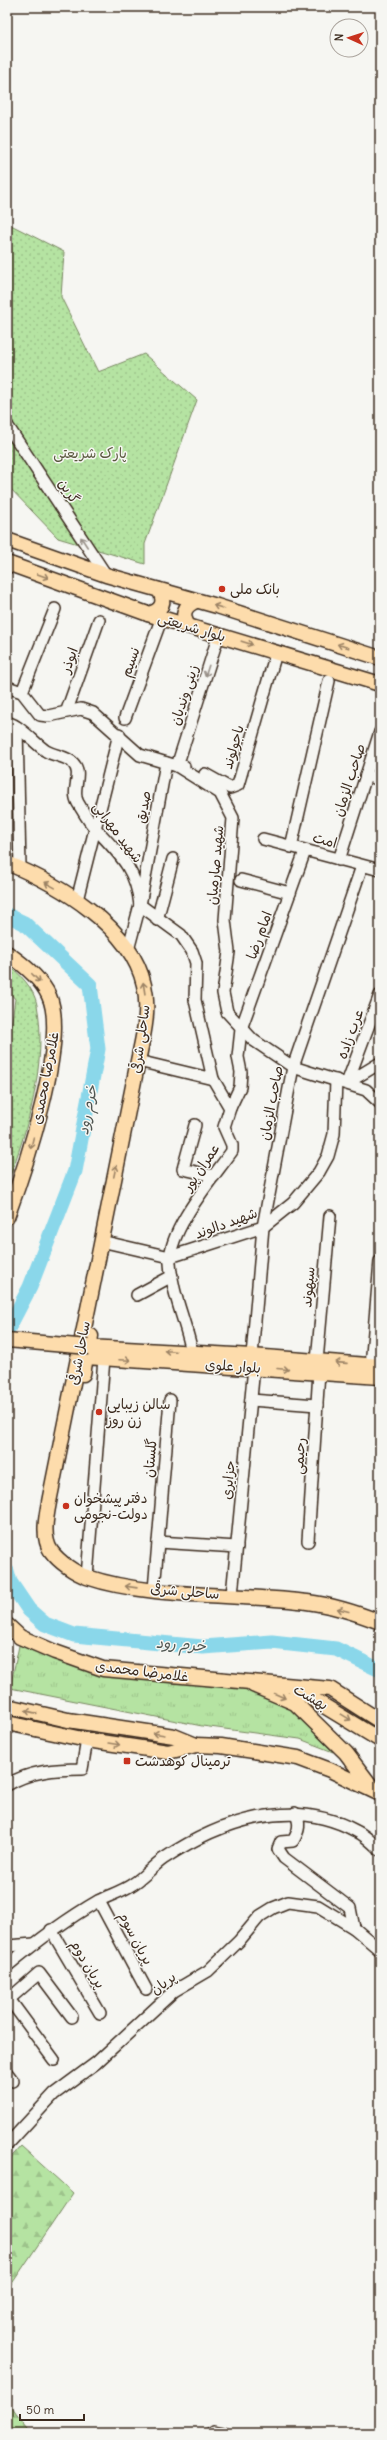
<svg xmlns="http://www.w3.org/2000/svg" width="387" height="2440" viewBox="0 0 387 2440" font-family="Delius,'Playpen Sans Arabic',sans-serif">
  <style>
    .grass { fill: url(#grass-tufts); stroke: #788660 }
    .forest { fill: url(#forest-firs); stroke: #788660 }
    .park { fill: url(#park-dots); stroke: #788660 }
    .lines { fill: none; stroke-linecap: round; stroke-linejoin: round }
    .river { stroke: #8ad7ea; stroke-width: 15 }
    .minor-casing { stroke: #3b2a1e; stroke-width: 14 }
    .major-casing { stroke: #3b2a1e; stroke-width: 17 }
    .minor { stroke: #f6f6f2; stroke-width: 11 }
    .major { stroke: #fddcac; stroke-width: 14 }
    .major-bridge-casing { stroke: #3b2a1e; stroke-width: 17; stroke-linecap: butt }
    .major-bridge { stroke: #fddcac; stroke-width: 14 }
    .oneway { stroke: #989088 }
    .oneway2 { stroke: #9c8365 }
    .poi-dot { fill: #c8321e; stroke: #f6f6f2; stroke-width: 1.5 }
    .labels { text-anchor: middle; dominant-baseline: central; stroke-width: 3; stroke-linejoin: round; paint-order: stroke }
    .park-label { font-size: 14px; fill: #5a583f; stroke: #f6f6f2 }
    .street-label { font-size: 14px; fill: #3b2a1e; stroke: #f6f6f2 }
    .poi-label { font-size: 14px; fill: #3b2a1e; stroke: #f6f6f2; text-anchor: start }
    .water-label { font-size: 15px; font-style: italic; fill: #4f5551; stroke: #f6f6f2 }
  </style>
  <defs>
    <pattern id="grass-tufts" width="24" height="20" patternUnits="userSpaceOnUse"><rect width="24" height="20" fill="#b5e3a2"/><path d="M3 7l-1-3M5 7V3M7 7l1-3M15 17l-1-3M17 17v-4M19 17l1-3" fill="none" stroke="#9dc38b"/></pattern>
    <pattern id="forest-firs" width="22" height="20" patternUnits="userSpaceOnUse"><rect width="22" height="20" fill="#b5e3a2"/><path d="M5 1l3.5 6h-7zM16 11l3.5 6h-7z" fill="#9dc38b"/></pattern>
    <pattern id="park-dots" width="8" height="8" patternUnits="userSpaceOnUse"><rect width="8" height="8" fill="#b5e3a2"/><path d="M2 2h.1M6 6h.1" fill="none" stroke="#9dc38b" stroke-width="1.8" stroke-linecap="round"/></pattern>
  </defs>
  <rect width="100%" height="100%" fill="#f6f6f2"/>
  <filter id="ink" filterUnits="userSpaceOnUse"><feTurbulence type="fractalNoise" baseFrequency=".025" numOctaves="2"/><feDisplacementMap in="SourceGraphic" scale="8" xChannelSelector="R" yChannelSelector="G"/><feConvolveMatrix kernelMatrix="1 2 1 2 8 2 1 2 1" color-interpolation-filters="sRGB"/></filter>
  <g filter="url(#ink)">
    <polygon class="grass" points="20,1641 83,1670 120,1677 248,1686 293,1710 333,1752 300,1739 202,1726 10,1688"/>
    <g class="forest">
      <polygon points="21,2146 73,2193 7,2291 7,2162"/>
      <polygon points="7,2402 31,2433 7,2433"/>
    </g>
    <g class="park">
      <polygon points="7,223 64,252 61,297 98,372 144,354 197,400 145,544 145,564 58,538 7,485"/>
      <path d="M7,964C20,974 34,988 37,1005C48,1062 27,1132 7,1184V1056L15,999L7,989Z"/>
    </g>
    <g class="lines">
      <g class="river">
        <polyline points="7,915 24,923 90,985 98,1049 75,1171 30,1287 7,1331"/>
        <polyline points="7,1571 10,1582 29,1610 45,1624 74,1635 203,1647 272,1642 336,1649 380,1670"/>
      </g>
      <defs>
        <g id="minor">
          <polyline points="7,425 106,575"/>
          <polyline points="7,687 22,692 40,715 48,716 81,709 93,713 140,755 177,766 220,793 233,818 225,920 229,952 223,993 227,1012 253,1040 293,1067 366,1090 380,1103"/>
          <polyline points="22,692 55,609"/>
          <polyline points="67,710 99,620"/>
          <polyline points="125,718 162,617"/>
          <path d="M7,722C22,727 33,742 46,751C54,756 67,756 73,763C84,774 70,790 78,803C83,811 88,821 95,828C118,853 136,868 140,905"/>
          <polyline points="17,727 20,868"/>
          <polyline points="184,766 177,766 219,634"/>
          <polyline points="205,774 230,788 238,785 276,653"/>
          <polyline points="366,775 380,780"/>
          <polyline points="263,839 380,870"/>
          <polyline points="291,847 329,681"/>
          <polyline points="339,860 380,732"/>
          <polyline points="241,880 290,893"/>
          <polyline points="77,900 119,734"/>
          <path d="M140,905L181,935L192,951L196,963L195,1000L213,1079L230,1108L224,1127L232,1145V1151C213,1178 168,1230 170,1263C172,1294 186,1322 192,1352"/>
          <polyline points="157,920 173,859"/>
          <polyline points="128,950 140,905 166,763"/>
          <polyline points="138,1061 213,1079"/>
          <polyline points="347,1083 380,995"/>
          <polyline points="347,1083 380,1063"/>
          <polyline points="230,1108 240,1087 241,1072 238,1057 241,1029 305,851"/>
          <polyline points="195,1125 183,1169 214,1176"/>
          <polyline points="101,1241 170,1257 263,1227 293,1203 319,1172 328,1156 334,1134 336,1080"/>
          <polyline points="137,1295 172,1276"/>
          <polyline points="252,1356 263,1227 293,1067 362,866"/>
          <polyline points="317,1361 330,1216"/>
          <polyline points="371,1366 380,1261"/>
          <polyline points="251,1400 317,1405"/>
          <polyline points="308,1541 319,1372"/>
          <polyline points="158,1542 237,1547"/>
          <polyline points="87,1577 104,1358"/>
          <polyline points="154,1590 170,1400"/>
          <polyline points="232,1595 254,1367"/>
          <path d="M7,1785C30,1771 56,1769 82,1769L87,1740"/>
          <path d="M295,1813C301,1823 299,1831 293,1841L281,1842L278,1849L284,1858L350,1908L354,1928"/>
          <polyline points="99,1901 146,1989"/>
          <polyline points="51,1930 100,2013"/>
          <polyline points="7,1946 34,1944"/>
          <path d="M7,1966C36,1942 65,1920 98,1901C110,1895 123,1891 133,1884C144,1877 153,1866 163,1859C220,1821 292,1796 356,1831C365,1835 373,1843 380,1850"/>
          <polyline points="9,1999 54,2060"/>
          <polyline points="7,2001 39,1973 72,2017"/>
          <polyline points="7,2073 13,2081"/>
          <polyline points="7,2145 54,2094 96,2063 174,1991 208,1971 239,1941 260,1916 273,1908 288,1902 318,1906 354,1928 380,1950"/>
          <polyline points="211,2433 214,2431 224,2433"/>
        </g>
        <g id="major">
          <polyline points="7,540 106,575 217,606 380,658"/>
          <polyline points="7,563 148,614 380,684"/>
          <path d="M148,614C162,611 166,602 159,590"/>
          <path d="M188,626C181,614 184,606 196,601"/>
          <path d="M7,863C58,884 131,926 144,985C150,1010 143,1037 138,1061L50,1497C47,1513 41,1536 51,1551C59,1562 75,1573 87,1577C152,1599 239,1593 307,1602C331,1605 357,1613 380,1622"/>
          <path d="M7,953C23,964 41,978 49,996C69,1040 24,1171 7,1217"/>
          <polyline points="91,1336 89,1347 252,1356 380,1366"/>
          <polyline points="83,1374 86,1357 380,1377"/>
          <polyline points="7,1625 20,1637 55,1652 103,1669 330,1689 380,1721"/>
          <polyline points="253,1685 295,1703 346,1753 374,1790"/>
          <polyline points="293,1687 380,1740"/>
          <polyline points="7,1706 68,1720 174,1736 196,1745"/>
          <polyline points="7,1723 87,1740 168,1752 196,1745 221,1746 298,1758 330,1770 380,1794"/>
        </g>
      </defs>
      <use href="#minor" class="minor-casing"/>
      <use href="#major" class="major-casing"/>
      <use href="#minor" class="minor"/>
      <use href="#major" class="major"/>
      <defs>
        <polyline id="major-bridge" points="7,1340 89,1347"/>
      </defs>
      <use href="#major-bridge" class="major-bridge-casing"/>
      <use href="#major-bridge" class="major-bridge"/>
    </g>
    <defs><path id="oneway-shaft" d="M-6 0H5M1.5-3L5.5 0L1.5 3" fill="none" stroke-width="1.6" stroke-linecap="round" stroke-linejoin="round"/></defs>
    <g class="oneway">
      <use href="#oneway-shaft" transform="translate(84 542) rotate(-123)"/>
      <use href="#oneway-shaft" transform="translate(207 671) rotate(108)"/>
    </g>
    <g class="oneway2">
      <use href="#oneway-shaft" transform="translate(43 576) rotate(20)"/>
      <use href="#oneway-shaft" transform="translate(219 607) rotate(-163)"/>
      <use href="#oneway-shaft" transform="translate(247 643) rotate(18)"/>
      <use href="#oneway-shaft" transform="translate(343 646) rotate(-162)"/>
      <use href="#oneway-shaft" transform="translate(50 885) rotate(-151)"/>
      <use href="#oneway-shaft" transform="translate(36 978) rotate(46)"/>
      <use href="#oneway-shaft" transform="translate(144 988) rotate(-99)"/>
      <use href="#oneway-shaft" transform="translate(32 1143) rotate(104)"/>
      <use href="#oneway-shaft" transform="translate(115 1171) rotate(-78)"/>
      <use href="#oneway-shaft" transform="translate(170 1351) rotate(-177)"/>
      <use href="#oneway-shaft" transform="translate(125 1360) rotate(3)"/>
      <use href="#oneway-shaft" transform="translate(341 1363) rotate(-176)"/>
      <use href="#oneway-shaft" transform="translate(283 1369) rotate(5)"/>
      <use href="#oneway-shaft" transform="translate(131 1587) rotate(-172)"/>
      <use href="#oneway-shaft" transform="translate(343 1610) rotate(-166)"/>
      <use href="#oneway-shaft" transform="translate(280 1696) rotate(24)"/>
      <use href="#oneway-shaft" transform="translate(31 1712) rotate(-167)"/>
      <use href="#oneway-shaft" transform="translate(346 1717) rotate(31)"/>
      <use href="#oneway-shaft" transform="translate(159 1734) rotate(-171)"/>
      <use href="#oneway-shaft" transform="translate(114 1744) rotate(9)"/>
    </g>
  </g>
  <g class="poi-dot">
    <circle cx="222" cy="589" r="4"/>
    <circle cx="99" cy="1412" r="4"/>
    <circle cx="66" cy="1506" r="4"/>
    <rect x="123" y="1757" width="8" height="8" rx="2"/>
  </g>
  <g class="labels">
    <g class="park-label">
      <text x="90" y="453">پارک شریعتی</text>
    </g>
    <g class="street-label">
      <text transform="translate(69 491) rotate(57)">گرین</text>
      <text transform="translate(192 627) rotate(17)">بلوار شریعتی</text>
      <text transform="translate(69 660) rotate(-70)">ابوذر</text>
      <text transform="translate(130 662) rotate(-70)">نسیم</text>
      <text transform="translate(184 695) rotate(-72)">زینی وندیان</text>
      <text transform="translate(233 747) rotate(-74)">باجولوند</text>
      <text transform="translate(349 780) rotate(-72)">صاحب الزمان</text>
      <text transform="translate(143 807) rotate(-79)">صدیق</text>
      <text transform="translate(118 832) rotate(53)">شهید مهرابی</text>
      <text transform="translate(325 840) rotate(15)">امت</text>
      <text transform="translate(215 865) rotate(-85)">شهید صارمیان</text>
      <text transform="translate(259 935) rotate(-70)">امام رضا</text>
      <text transform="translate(350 1034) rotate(-70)">عرب زاده</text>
      <text transform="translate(140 1039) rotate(-82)">ساحلی شرقی</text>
      <text transform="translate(45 1078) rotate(-79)">غلامرضا محمدی</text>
      <text transform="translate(271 1103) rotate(-79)">صاحب الزمان</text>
      <text transform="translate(201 1167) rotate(-56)">عمران پور</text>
      <text transform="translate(226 1223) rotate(-20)">شهید دالوند</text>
      <text transform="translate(308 1287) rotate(-85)">سپهوند</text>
      <text transform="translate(79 1353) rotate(-79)">ساحل شرقی</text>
      <text transform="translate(233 1366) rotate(4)">بلوار علوی</text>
      <text transform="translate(299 1456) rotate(-86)">رحیمی</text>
      <text transform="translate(150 1458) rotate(-85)">گلستان</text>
      <text transform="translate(228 1480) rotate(-84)">جزایری</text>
      <text transform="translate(185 1591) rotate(5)">ساحلی شرقی</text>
      <text transform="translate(142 1671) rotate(7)">غلامرضا محمدی</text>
      <text transform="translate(311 1697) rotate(30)">بهشت</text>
      <text transform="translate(136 1938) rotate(62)">پریان سوم</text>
      <text transform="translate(88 1964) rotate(59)">پریان دوم</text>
      <text transform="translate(163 1983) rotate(-37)">پریان</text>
    </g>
    <g class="poi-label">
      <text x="230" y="589">بانک ملی</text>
      <text x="107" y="1404">سالن زیبایی<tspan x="107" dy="16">زن روز</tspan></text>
      <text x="74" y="1498">دفتر پیشخوان<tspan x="74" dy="16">دولت-نجومی</tspan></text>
      <text x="135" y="1761">ترمینال کوهدشت</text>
    </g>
    <g class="water-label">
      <text transform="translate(87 1110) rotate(-79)">خرم رود</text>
      <text transform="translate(181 1644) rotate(4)">خرم رود</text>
    </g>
  </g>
  <rect width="387" height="2440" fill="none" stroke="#f6f6f2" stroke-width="24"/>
  <rect x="12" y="12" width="363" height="2416" fill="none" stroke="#3b2a1e" stroke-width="1.5" filter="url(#ink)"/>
  <g transform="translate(349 38) rotate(273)"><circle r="19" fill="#f6f6f2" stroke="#aba49d"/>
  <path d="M0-3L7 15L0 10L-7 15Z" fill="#c8321e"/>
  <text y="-6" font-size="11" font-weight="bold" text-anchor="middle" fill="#3b2a1e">N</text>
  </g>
  <path d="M20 2414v6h64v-6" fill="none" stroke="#3b2a1e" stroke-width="2"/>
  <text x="26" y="2414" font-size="12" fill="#3b2a1e" stroke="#f6f6f2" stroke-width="3" paint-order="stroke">50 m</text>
</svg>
